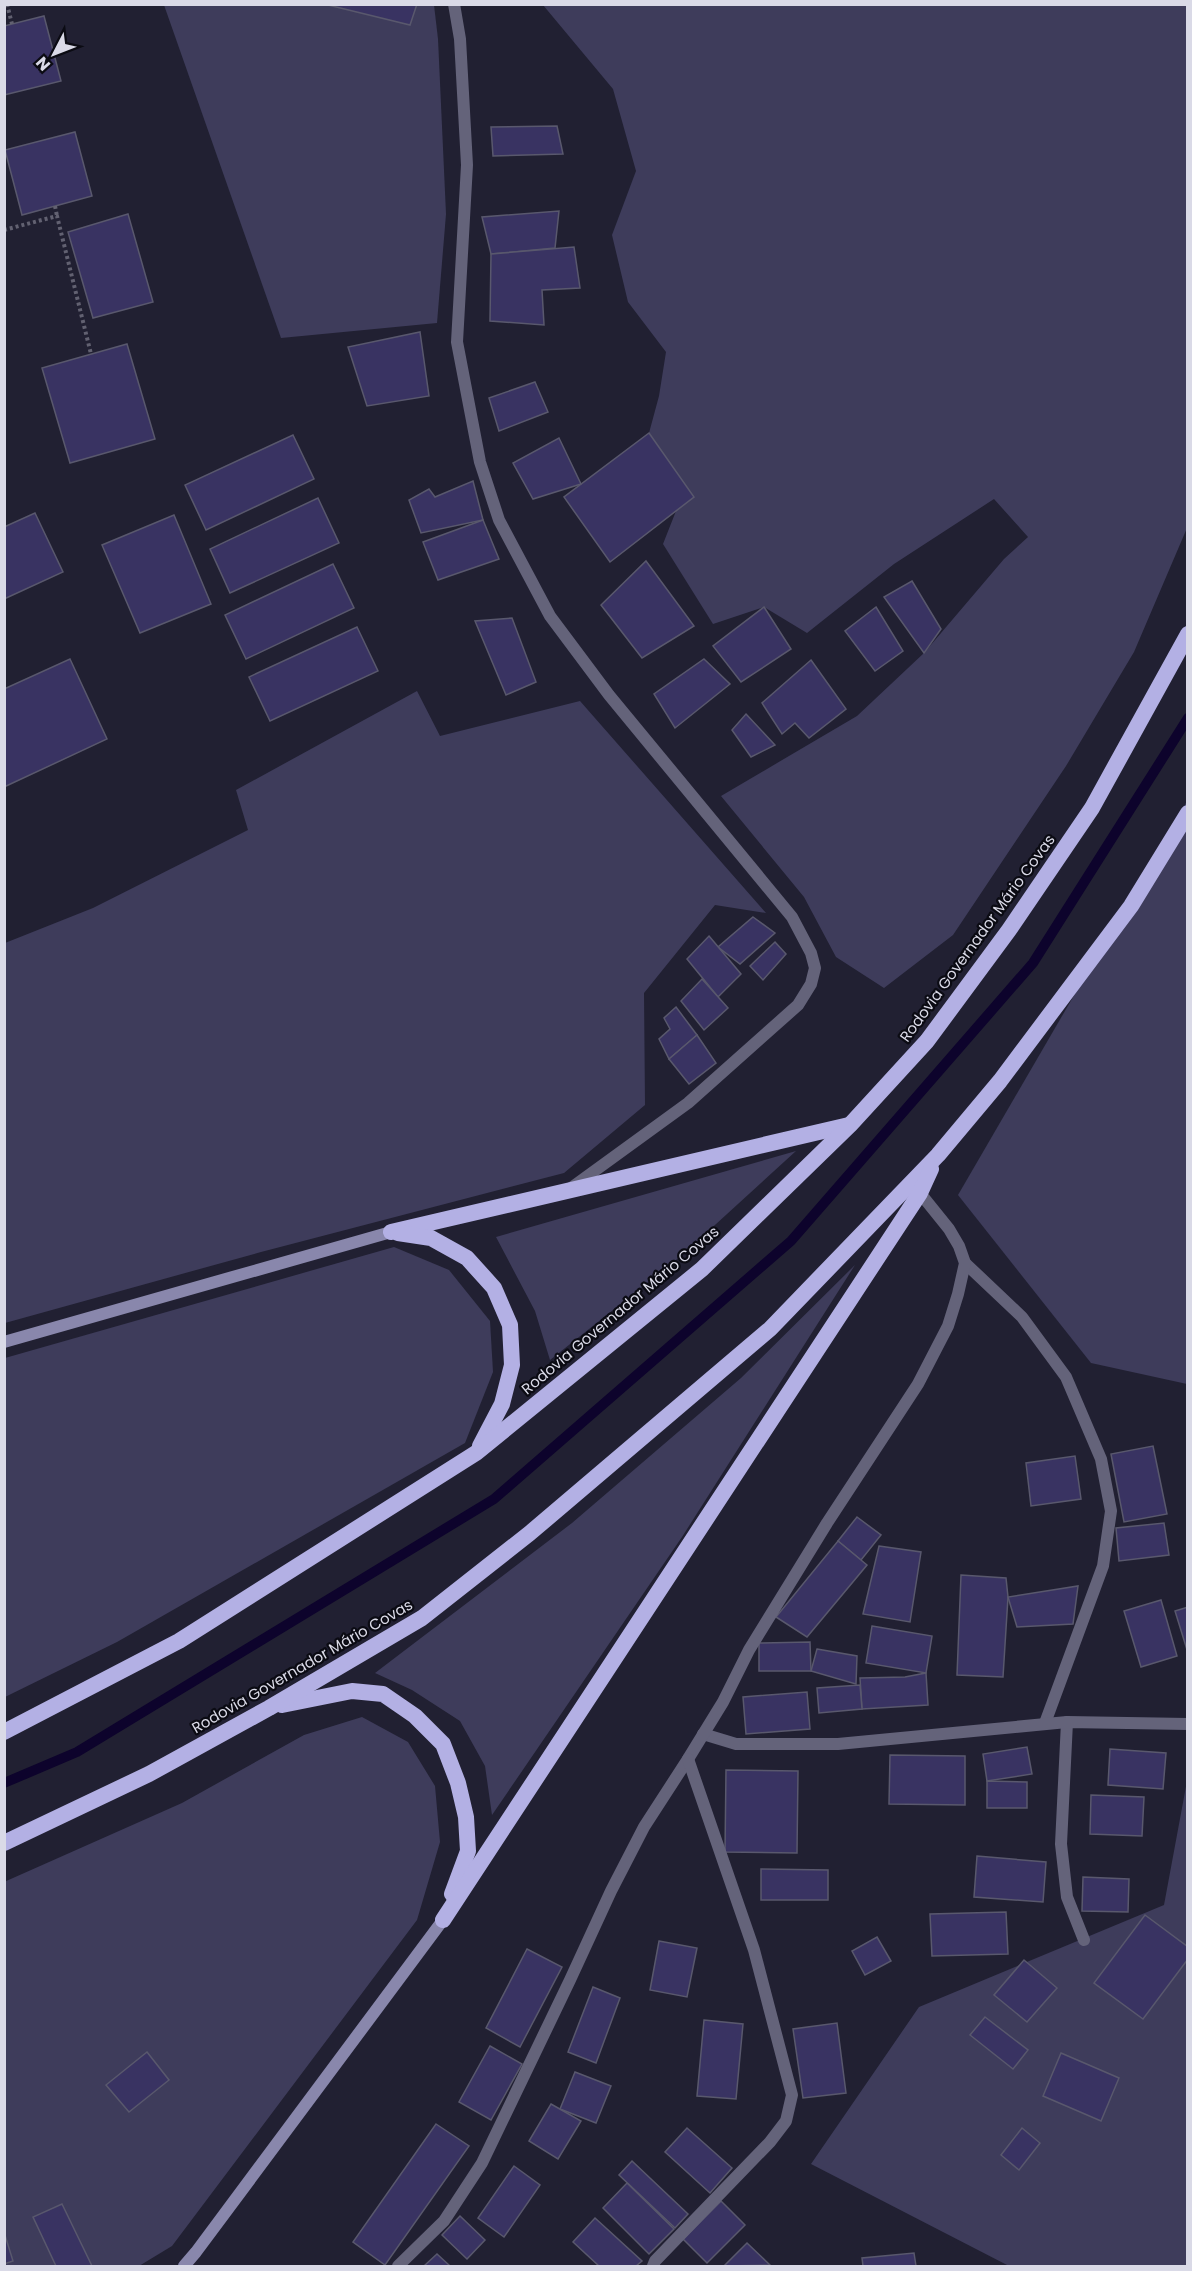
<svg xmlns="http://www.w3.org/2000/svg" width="1192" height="2271" viewBox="0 0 1192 2271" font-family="Poppins,sans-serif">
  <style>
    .green { fill: #3e3c5b }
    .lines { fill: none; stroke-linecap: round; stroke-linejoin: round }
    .stream { stroke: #0d032c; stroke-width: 10 }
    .building { fill: #393362; stroke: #59586d; stroke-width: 1.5 }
    .path { stroke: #626171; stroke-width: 4; stroke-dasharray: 3 3; stroke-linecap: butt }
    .minor { stroke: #64637a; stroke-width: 12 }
    .secondary { stroke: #8987ac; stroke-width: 12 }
    .trunk { stroke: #b3b0e4; stroke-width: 16 }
    .labels { text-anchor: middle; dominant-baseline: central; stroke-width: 4.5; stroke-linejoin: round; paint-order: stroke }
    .street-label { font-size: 15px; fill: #dadae7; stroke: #0b0b13 }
  </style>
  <rect width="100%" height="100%" fill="#212032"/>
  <g class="green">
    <polygon points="164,5 434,5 438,39 446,214 437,323 281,338"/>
    <polygon points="543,5 1187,5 1187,528 1134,652 1066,766 953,935 884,988 836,957 804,897 721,796 857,716 924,653 1004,559 1028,537 994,499 894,564 807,633 764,607 713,624 663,544 676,511 693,497 649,433 659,396 666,352 628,302 612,235 636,171 613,89"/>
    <polygon points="417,691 440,736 580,701 766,913 715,905 644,993 645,1105 564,1173 261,1252 5,1323 5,943 93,908 248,830 236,790"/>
    <polygon points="1187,801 1187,1384 1091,1363 958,1195"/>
    <polygon points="796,1151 681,1256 550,1360 535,1311 496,1237"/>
    <polygon points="394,1247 449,1270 490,1321 493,1372 465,1443 117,1642 5,1697 5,1358"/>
    <polygon points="855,1265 682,1537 492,1815 485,1766 460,1721 412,1690 375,1673 572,1523 741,1378"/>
    <polygon points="362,1717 408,1742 435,1786 440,1842 417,1920 172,2246 139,2266 5,2266 4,1882 182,1803 304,1735"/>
    <polygon points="1187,1781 1187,2266 1009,2266 811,2164 919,2007 1164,1905"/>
  </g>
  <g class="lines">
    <polyline class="stream" points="4,1783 77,1752 494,1499 791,1241 1033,963 1188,718"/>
  </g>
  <g class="building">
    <polygon points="324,4 417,4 410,25"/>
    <polygon points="44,16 61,81 4,95 4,26"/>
    <polygon points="557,126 563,154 493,156 491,127"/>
    <polygon points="75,132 92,196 22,215 5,150"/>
    <polygon points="559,211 555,248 491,254 482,217"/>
    <polygon points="128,214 153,302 93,318 68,232"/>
    <polygon points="574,247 580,288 542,290 544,325 490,321 491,254"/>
    <polygon points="420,332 429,396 367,406 348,347"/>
    <polygon points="127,344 155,439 70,463 42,368"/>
    <polygon points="535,382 548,412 499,431 489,398"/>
    <polygon points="649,433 694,497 610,562 564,497"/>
    <polygon points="293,435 314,479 206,530 185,485"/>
    <polygon points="559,438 581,484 533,499 513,463"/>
    <polygon points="473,481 483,520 421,533 409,500 429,489 435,497"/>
    <polygon points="318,498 339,543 230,593 210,549"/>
    <polygon points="35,513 63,572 4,599 4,527"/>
    <polygon points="174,515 211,604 140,633 102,545"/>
    <polygon points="483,520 499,559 438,580 423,542"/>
    <polygon points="646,561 694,626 642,658 601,605"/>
    <polygon points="333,564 354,608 246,659 225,615"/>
    <polygon points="912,581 941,629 924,653 884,597"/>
    <polygon points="764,607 791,649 741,682 713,646"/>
    <polygon points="876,607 903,651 875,671 845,631"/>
    <polygon points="512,618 536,682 506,695 475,621"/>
    <polygon points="357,627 378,671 270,721 249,677"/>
    <polygon points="70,659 107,739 4,787 4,689"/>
    <polygon points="704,659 730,684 675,728 654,694"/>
    <polygon points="811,660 846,709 809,738 795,723 782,734 762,703"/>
    <polygon points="746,714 775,745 751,757 732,730"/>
    <polygon points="753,917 775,933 740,964 718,947"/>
    <polygon points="709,936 741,974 718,997 687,959"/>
    <polygon points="775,942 786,954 763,980 750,966"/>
    <polygon points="702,979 728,1008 704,1030 681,1001"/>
    <polygon points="676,1007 697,1035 669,1059 659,1039 670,1029 664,1018"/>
    <polygon points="697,1035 716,1063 689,1084 669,1059"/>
    <polygon points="1153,1446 1167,1514 1124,1522 1111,1454"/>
    <polygon points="1075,1456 1081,1499 1031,1506 1026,1463"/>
    <polygon points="857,1517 881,1535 861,1560 838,1541"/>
    <polygon points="1164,1523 1169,1555 1119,1561 1116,1528"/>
    <polygon points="838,1541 867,1565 807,1637 776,1617"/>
    <polygon points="879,1546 921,1552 910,1622 863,1614"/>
    <polygon points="961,1575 1006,1578 1008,1597 1003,1677 957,1675"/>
    <polygon points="1078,1586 1073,1624 1017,1627 1008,1597"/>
    <polygon points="1161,1600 1177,1656 1141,1667 1124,1611"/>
    <polygon points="1188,1607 1188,1653 1175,1611"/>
    <polygon points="872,1626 932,1636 926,1673 866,1663"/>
    <polygon points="810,1642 811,1671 759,1671 759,1643"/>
    <polygon points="817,1649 857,1656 856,1684 811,1671"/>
    <polygon points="926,1673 928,1705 862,1709 860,1678 905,1677"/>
    <polygon points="860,1685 862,1709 819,1713 817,1688"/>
    <polygon points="807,1692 810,1729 746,1734 743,1697"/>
    <polygon points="1027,1747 1032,1774 987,1781 983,1754"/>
    <polygon points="1110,1749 1166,1753 1163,1789 1108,1785"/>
    <polygon points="890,1755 965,1756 965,1805 889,1804"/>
    <polygon points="726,1770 798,1771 797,1853 725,1852"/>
    <polygon points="987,1781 1027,1782 1027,1808 987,1808"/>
    <polygon points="1091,1795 1144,1797 1142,1836 1090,1834"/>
    <polygon points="977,1856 1046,1862 1043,1902 974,1897"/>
    <polygon points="761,1869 828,1870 828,1900 761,1900"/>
    <polygon points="1083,1877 1129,1879 1128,1912 1082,1911"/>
    <polygon points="1006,1912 1008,1954 932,1956 930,1914"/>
    <polygon points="1145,1915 1188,1947 1188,1959 1143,2019 1094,1983"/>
    <polygon points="877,1937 891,1961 865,1975 852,1951"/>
    <polygon points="659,1941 697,1948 687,1997 650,1990"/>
    <polygon points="527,1949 562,1967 520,2047 486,2028"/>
    <polygon points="1024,1960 1057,1988 1027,2022 994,1995"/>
    <polygon points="593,1987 620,1998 596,2063 568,2052"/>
    <polygon points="985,2017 1028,2050 1013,2069 970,2035"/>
    <polygon points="704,2020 743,2024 736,2099 697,2096"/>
    <polygon points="837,2023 846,2093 803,2098 793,2029"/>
    <polygon points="490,2046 522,2064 491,2120 459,2102"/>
    <polygon points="147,2052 169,2080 129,2112 106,2085"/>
    <polygon points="1061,2053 1119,2078 1101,2121 1043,2096"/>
    <polygon points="575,2072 611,2086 596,2123 560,2109"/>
    <polygon points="551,2104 581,2121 558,2159 529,2141"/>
    <polygon points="436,2124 469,2146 385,2265 353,2242"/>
    <polygon points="687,2128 732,2168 710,2193 665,2152"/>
    <polygon points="1022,2128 1040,2143 1019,2170 1001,2155"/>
    <polygon points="632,2161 688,2214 675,2228 619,2175"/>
    <polygon points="514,2166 540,2185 504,2237 478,2218"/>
    <polygon points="627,2183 674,2229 649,2254 603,2208"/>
    <polygon points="721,2201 745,2225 707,2263 683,2239"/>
    <polygon points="62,2204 92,2266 56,2266 33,2217"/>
    <polygon points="460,2216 485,2240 467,2259 442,2235"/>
    <polygon points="595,2218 642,2261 636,2266 599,2266 573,2242"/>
    <polygon points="4,2232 13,2261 4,2264"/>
    <polygon points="747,2243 770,2265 724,2266"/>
    <polygon points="914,2253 916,2266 863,2266 862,2258"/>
    <polygon points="437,2254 450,2266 424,2266"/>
  </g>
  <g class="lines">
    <g class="path">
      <polyline points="7,4 12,24"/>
      <polyline points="55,206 57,216"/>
      <polyline points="4,230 57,216 91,354"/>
    </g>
    <g class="minor">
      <polyline points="454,4 460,39 467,165 457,342 480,462 499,520 550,616 609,695 792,917 811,953 815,968 811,984 798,1005 688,1103 571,1188"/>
      <polyline points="965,1263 1022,1317 1066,1377 1101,1459 1111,1511 1103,1566 1045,1723"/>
      <polyline points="1067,1722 1061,1844 1067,1897 1084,1940"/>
      <polyline points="703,1734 736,1744 838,1744 1067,1722 1188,1724"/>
      <polyline points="398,2266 444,2221 482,2163 570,1980 611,1891 644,1827 688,1759 723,1702 749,1650 827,1523 918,1384 948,1326 958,1294 965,1263 959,1246 949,1229 920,1193"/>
      <polyline points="653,2266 655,2261 770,2142 786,2121 792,2095 754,1950 688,1759"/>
    </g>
    <g class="secondary">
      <polyline points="4,1342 391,1232"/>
      <polyline points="184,2266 196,2252 443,1920"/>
    </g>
    <g class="trunk">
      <polyline points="391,1232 849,1125"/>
      <polyline points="398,1233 431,1238 467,1258 494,1288 510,1325 512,1365 502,1404 480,1446"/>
      <polyline points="282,1705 352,1691 383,1694 415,1716 443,1744 458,1783 466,1817 468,1851 452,1894"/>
      <polyline points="4,1732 179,1641 476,1453 702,1269 850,1125 927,1041 1009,930 1092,808 1188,634"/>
      <polyline points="4,1843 149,1774 269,1708 422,1618 530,1533 770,1329 938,1155 1000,1081 1131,906 1188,813"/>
      <polyline points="443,1920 920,1193 931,1169"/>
    </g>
  </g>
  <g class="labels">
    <g class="street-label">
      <text transform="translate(977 938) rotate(-54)">Rodovia Governador Mário Covas</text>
      <text transform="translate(620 1310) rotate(-40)">Rodovia Governador Mário Covas</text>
      <text transform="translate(302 1666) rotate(-30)">Rodovia Governador Mário Covas</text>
    </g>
  </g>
  <rect width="1192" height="2271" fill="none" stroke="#dadae7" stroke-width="12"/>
  <g transform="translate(54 54) rotate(228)" stroke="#0b0b13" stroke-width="4.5" paint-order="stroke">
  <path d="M0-4.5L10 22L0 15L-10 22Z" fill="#dadae7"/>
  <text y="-9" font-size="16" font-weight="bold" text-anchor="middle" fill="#dadae7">N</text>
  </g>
</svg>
